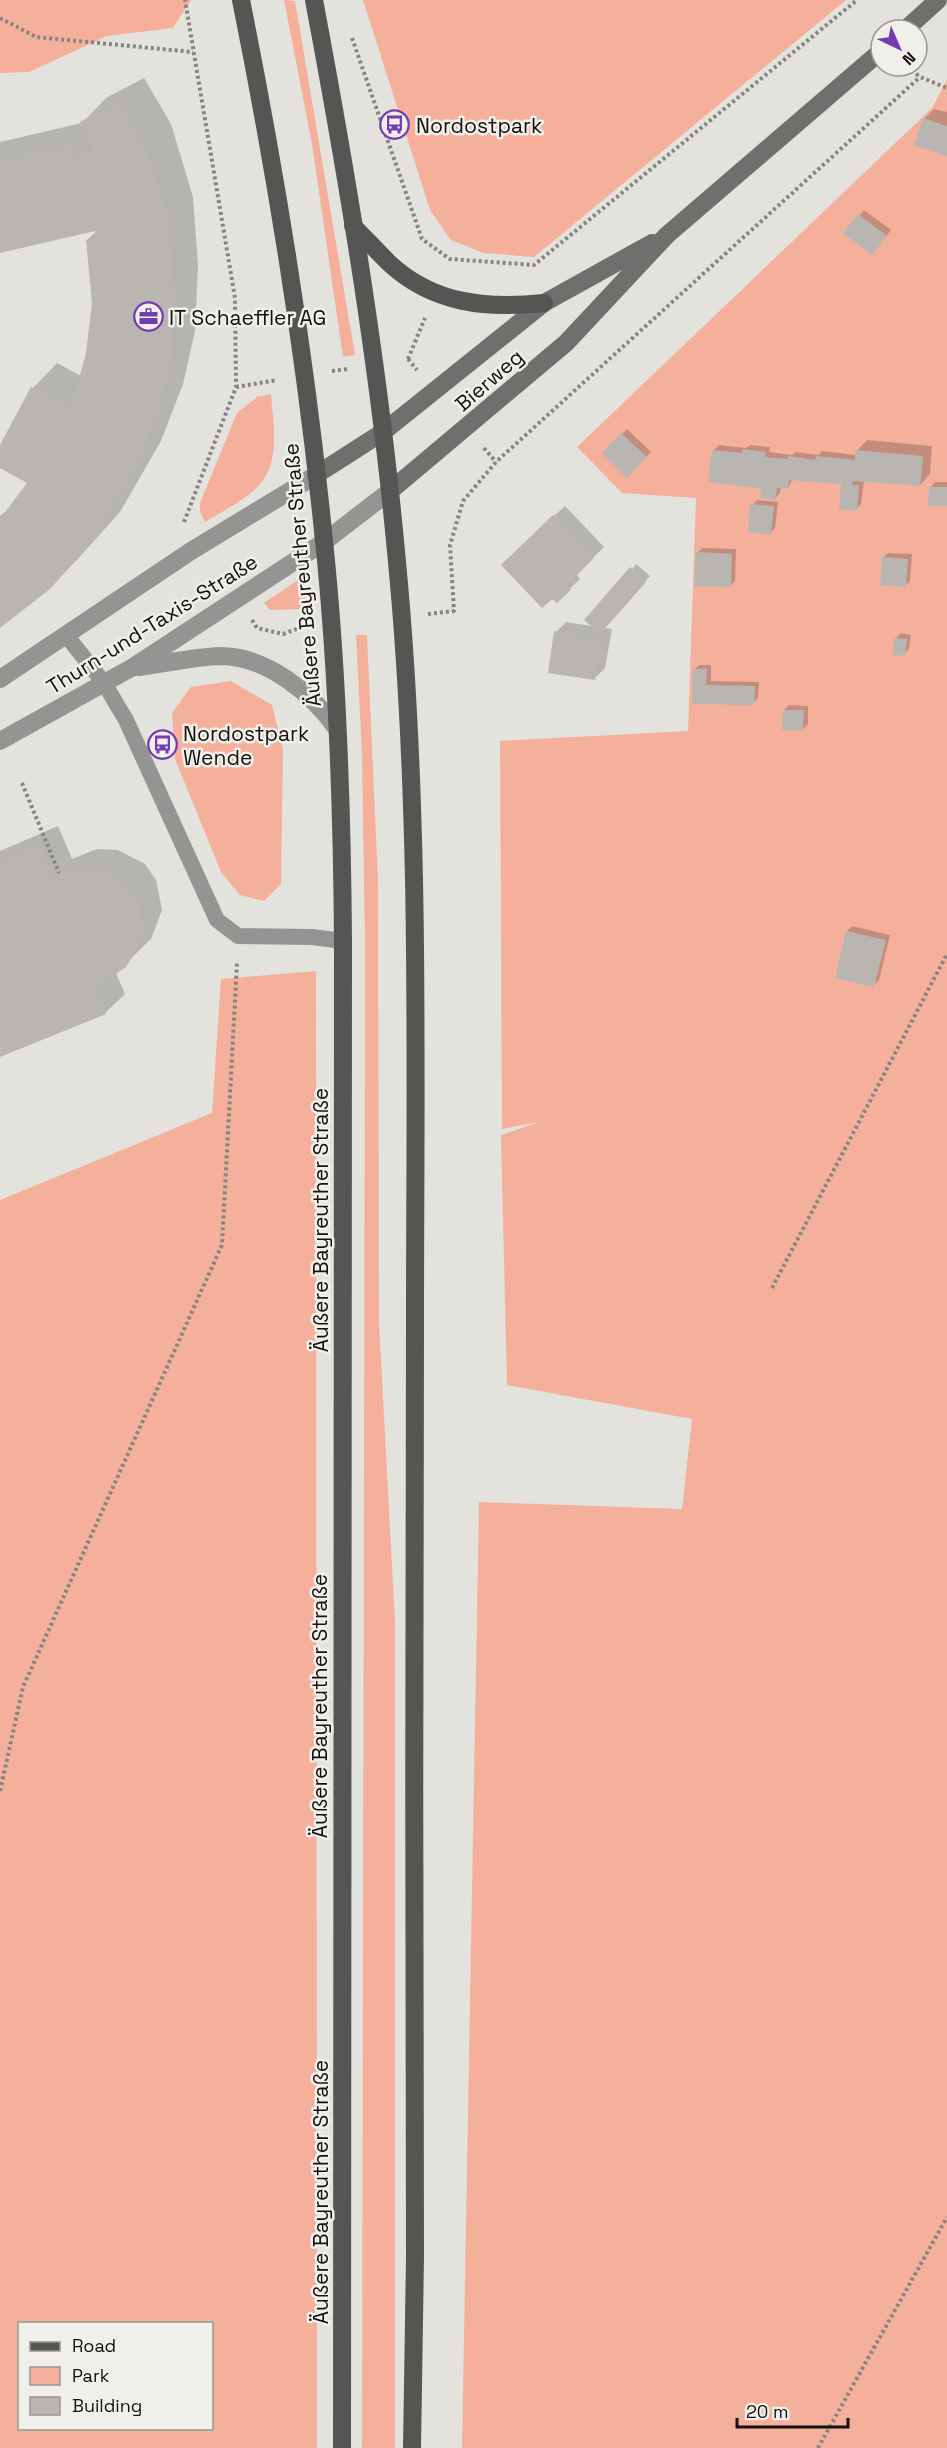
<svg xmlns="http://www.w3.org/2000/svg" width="947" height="2448" viewBox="0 0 947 2448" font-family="'Space Grotesk',sans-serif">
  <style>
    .green { fill: #f5b09c; fill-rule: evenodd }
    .shadow { fill: #0003 }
    .building { fill: #b9b6b2 }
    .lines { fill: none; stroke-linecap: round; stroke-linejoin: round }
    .path { stroke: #868582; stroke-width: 4; stroke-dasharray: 3 3; stroke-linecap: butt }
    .lane { stroke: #949593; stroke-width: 16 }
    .street { stroke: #949593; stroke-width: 18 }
    .secondary { stroke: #6e706d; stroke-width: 18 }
    .primary { stroke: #545653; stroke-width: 18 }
    .labels { text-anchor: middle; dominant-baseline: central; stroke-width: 5; stroke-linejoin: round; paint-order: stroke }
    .poi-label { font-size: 21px; fill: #131211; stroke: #f0efea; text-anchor: start }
    .street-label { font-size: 21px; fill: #131211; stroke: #f0efea }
  </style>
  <rect width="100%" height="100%" fill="#e3e2dd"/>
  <g class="green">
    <polygon points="0,0 191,0 173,28 107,36 29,72 0,73"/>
    <polygon points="284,0 295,1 355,355 343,357 312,144"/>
    <polygon points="363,0 846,0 534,257 484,253 451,240 430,210"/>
    <polygon points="947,80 947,2448 462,2448 479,1502 682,1509 692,1419 507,1385 501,1135 539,1122 502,1129 500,741 688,731 696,498 622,493 577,447 932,108"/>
    <path d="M271,394C273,419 279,456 265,477C254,496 224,510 205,522L200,512V503L237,413L257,397Z"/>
    <polygon points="298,580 304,584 309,609 270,610 264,603"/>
    <polygon points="356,635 367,635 378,881 379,1322 395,1622 395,2448 362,2448 365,948 362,754"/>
    <polygon points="231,681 272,705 283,749 281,884 264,901 240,895 221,872 175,759 172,713 191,687"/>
    <path d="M316,971L317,2448H0V1200L212,1113L221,979ZM20,2324H212V2428H20Z"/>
  </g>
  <g class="shadow">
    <polygon points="144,78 171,124 193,197 198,265 195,331 183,384 161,441 120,512 75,562 0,627 0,516 11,507 30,482 0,467 0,448 33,388 57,363 81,376 88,353 94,303 87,240 99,229 0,251 0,142 82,123 106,98"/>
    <polygon points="934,109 947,112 947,154 924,119"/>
    <polygon points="864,210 891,230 877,248 846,233"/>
    <polygon points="627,429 651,452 627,475 604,453"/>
    <polygon points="867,440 932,446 930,474 920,485 864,480 861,504 856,509 843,482 793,478 788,488 781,487 780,493 775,498 714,450 719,445 746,448 750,445 770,447 769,452 792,455 795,452 819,455 822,451 856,455 857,451"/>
    <polygon points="935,482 947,482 947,505 930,488"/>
    <polygon points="757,500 778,502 775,528 770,533 752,505"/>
    <polygon points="565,506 604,547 576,574 580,579 557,601 513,554"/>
    <polygon points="702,548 736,549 735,581 730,586 697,553"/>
    <polygon points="888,553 912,554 910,581 905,586 883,558"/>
    <polygon points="636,564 650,576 604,628 612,629 605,668 595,678 556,632 566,622 592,626"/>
    <polygon points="901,633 911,635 909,649 904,654 896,638"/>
    <polygon points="699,665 711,665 711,681 759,682 758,698 753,703 693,702 694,670"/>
    <polygon points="789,705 808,706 808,724 803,729 784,710"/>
    <polygon points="58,826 72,859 97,849 118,850 145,864 156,880 162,910 151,939 116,973 125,994 105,1013 0,1055 0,851"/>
    <polygon points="852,926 890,935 879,980 874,985 847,931"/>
  </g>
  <g class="building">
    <polygon points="119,102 146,149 169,222 174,291 171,357 159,410 136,467 96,538 50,589 0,628 0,519 27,483 0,468 0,445 31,387 71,408 86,353 92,303 86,240 97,238 95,231 0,253 0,161 71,144 74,159 94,150 80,122"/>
    <polygon points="923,118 947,126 947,156 914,146"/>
    <polygon points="858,214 887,236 872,255 843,233"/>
    <polygon points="621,433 647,457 627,478 602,453"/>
    <polygon points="743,449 766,452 765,457 788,459 788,456 815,460 816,456 855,460 855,450 923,456 920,486 853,481 852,485 859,485 857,511 839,509 841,484 789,480 788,489 777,488 775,500 760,498 761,489 708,482 712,450 742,453"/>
    <polygon points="929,487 947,487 947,506 928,506"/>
    <polygon points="750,504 774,506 771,535 748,532"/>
    <polygon points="553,515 594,558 566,586 571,590 557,603 552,599 542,608 501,565"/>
    <polygon points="696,552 732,554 731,587 694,586"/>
    <polygon points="882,557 908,559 906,587 880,585"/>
    <polygon points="630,567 646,582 600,634 584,620"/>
    <polygon points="554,631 602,639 595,680 548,673"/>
    <polygon points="894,638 907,639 905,656 893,655"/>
    <polygon points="693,669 707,669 706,685 755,686 754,705 692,704"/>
    <polygon points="783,710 804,710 803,731 782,730"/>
    <polygon points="39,844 52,877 67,869 87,867 107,871 125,883 141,909 142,940 126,967 108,979 94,984 106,1014 0,1057 0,861"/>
    <polygon points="846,931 886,940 874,987 835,978"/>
  </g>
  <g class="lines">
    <g class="path">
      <polyline points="0,18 36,37 193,52"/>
      <polyline points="352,38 422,239 450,259 534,265 857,0"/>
      <polyline points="907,66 920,77 947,88"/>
      <polyline points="383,128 395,125"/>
      <polyline points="408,359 417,370"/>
      <polyline points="408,359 425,318"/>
      <polyline points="332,371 348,369"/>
      <polyline points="236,387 277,380"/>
      <polyline points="484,448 496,462"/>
      <polyline points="184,522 236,387 235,298 185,0"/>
      <polyline points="428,614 454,611 450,545 463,501 496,462 920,77"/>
      <polyline points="252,620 257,628 283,634 305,626"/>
      <polyline points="22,783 59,873"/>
      <polyline points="772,1288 947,954"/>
      <polyline points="0,1791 23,1687 222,1245 237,963"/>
      <polyline points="818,2448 947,2217"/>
    </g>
    <polyline class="lane" points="66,635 104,683 126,720 217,920 238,936 312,937 343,941"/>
    <g class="street">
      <path d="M138,667C164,664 193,657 220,656C266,656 312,693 337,729"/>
      <polyline points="0,679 191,551 316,475"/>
      <polyline points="0,741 133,667 324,542 390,491"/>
    </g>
    <g class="secondary">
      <polyline points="905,30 938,0"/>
      <polyline points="316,475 383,432 544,303 652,243"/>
      <polyline points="390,491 566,343 667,235 881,51"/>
    </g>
    <g class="primary">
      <path d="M241,0C277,179 306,360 324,541C338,674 342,808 343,941L342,2448"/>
      <path d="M314,0C349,186 380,374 397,562C421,815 415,1070 415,1324C414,1635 414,1946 415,2257L412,2448"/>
      <path d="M353,226C365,238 377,251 389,263C433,304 486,309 544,303"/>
    </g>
  </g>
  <defs>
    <symbol id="bus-ring" viewBox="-11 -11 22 22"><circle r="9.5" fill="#f0efea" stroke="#743cb2" stroke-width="1.5"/><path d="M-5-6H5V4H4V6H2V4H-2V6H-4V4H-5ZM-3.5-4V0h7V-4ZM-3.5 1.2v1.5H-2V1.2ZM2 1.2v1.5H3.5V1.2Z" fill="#743cb2"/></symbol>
    <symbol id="office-ring" viewBox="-11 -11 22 22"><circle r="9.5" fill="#f0efea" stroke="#743cb2" stroke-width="1.5"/><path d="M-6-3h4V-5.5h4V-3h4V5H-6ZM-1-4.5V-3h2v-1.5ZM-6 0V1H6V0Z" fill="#743cb2"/></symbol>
  </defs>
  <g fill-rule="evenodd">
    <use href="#bus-ring" x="378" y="108" width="33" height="33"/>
    <use href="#office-ring" x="132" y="300" width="33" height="33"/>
    <use href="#bus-ring" x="146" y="728" width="33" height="33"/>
  </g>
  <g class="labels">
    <g class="poi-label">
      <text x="416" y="125">Nordostpark</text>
      <text x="169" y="317">IT Schaeffler AG</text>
      <text x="183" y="733">Nordostpark<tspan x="183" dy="24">Wende</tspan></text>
    </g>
    <g class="street-label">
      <text transform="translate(489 380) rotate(-41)">Bierweg</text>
      <text transform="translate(302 575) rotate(-95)">Äußere Bayreuther Straße</text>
      <text transform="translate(152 624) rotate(-32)">Thurn-und-Taxis-Straße</text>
      <text transform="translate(320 1220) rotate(-90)">Äußere Bayreuther Straße</text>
      <text transform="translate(319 1706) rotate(-90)">Äußere Bayreuther Straße</text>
      <text transform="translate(320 2192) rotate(-90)">Äußere Bayreuther Straße</text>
    </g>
  </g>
  <rect x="18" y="2322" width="195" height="108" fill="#f0efea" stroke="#989793" stroke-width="1.5"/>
  <rect x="30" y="2342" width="30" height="9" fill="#545653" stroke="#989793" stroke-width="1.5"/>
  <text x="72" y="2352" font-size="18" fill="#131211">Road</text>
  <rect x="30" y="2367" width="30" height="18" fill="#f5b09c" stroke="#989793" stroke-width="1.5"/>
  <text x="72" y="2382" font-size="18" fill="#131211">Park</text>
  <rect x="30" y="2397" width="30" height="18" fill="#b9b6b2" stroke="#989793" stroke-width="1.5"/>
  <text x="72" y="2412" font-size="18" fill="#131211">Building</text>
  <g transform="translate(899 48) rotate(136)"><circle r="28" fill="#f0efea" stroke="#989793" stroke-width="1.5"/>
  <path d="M0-4.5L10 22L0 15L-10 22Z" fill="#743cb2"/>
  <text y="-9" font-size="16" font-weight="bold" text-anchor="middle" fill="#131211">N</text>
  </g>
  <path d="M737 2418v9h111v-9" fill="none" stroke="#131211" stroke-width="3"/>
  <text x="746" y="2418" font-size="18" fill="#131211" stroke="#f0efea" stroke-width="4.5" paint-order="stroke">20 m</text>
</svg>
